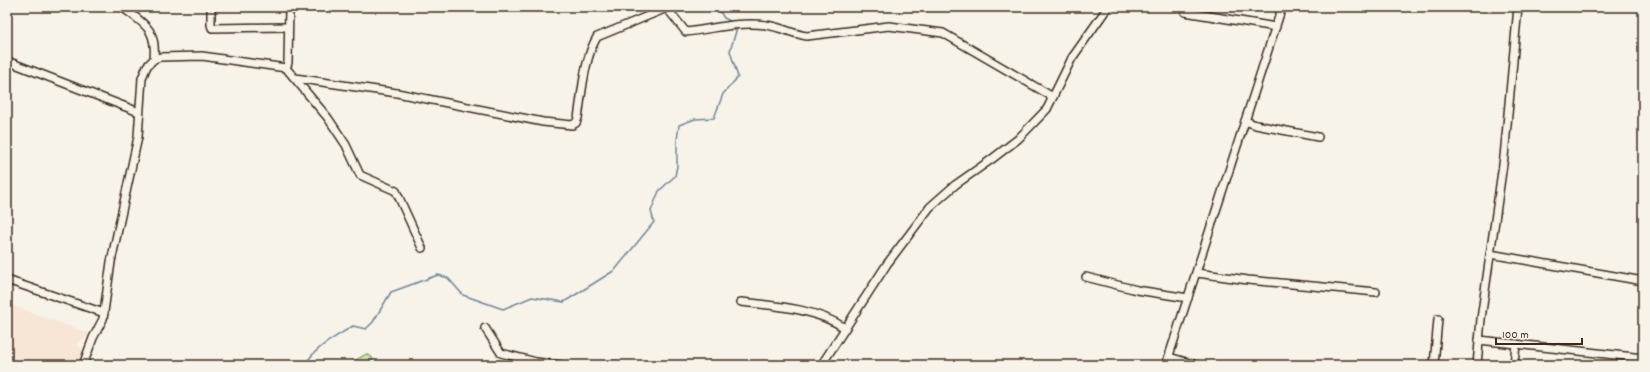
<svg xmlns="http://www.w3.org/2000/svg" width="1650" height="372" viewBox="0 0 1650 372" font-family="Dekko,sans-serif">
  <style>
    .built { fill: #f7e5d5 }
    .green { fill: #c1e7a2; stroke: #7e8860 }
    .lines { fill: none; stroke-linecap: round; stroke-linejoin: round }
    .stream { stroke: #6f869b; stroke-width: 1.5 }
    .minor-casing { stroke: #3b2a1e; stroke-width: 10 }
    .minor { stroke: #f7f3e8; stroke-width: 7 }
  </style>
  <rect width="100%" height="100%" fill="#f7f3e8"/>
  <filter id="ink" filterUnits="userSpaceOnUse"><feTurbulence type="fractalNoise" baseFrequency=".025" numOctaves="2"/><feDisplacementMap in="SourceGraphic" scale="8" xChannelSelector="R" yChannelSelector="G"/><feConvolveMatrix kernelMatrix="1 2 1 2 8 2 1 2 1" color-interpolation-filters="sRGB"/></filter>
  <g filter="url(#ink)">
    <polygon class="built" points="7,304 91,334 76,344 84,351 83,365 20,365 8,361 7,363"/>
    <polygon class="green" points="366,354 372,357 374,365 347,365"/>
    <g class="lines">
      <g class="stream">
        <polyline points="717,7 724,18 732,22"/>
        <path d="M305,365C315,347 336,337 353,326L366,329L373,322L391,292L438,275L448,278L463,295L503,309L532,297L564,302L615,270L654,222L651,211L659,191L675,176L677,166V140L679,125L695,119L714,118L723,94L738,77L730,51L737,28"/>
      </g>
      <defs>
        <g id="minor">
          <path d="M122,7C144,24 157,28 154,59"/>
          <polyline points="211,7 211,25 212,28 288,27"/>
          <path d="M666,7L686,32C713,29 739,21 766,25C781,27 793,34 807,36L889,26L943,33L1053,97"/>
          <polyline points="1185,12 1276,27"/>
          <polyline points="7,61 139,112"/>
          <polyline points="286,68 328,118 346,145 360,175 396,191 422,248"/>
          <path d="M295,78L397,93L543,122L572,125L576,123L578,118C582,93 584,59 597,37L667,8"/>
          <polyline points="1245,121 1256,125 1318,137"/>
          <polyline points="1490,254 1643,281"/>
          <polyline points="1197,273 1248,280 1376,292"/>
          <polyline points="1086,277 1137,290 1188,298"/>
          <polyline points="7,280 104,313"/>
          <path d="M741,302C776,306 815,308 845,328"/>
          <polyline points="485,328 501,353 536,362 560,365"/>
          <polyline points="1479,340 1643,358"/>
          <polyline points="1169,357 1196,365"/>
          <polyline points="83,365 93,338 103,319 111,262 138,137 142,78 147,66 154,59 160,57 202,56 286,68 288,63 289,7"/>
          <polyline points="607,365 616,365"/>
          <polyline points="823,365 824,361 887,264 930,207 955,185 992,159 1018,139 1047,109 1072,58 1108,7"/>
          <polyline points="1166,365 1282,7"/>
          <polyline points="1434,365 1438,319"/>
          <polyline points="1477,365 1481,319 1504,157 1518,7"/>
          <polyline points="1514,365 1516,344"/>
        </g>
      </defs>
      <use href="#minor" class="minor-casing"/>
      <use href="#minor" class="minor"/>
    </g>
  </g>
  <rect width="1650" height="372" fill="none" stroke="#f7f3e8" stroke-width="24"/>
  <rect x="12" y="12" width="1626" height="348" fill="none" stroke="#3b2a1e" stroke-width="1.5" filter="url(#ink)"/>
  <path d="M1496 338v6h86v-6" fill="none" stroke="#3b2a1e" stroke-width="2"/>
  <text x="1502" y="338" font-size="12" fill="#3b2a1e" stroke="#f7f3e8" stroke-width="3" paint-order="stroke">100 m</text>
</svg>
